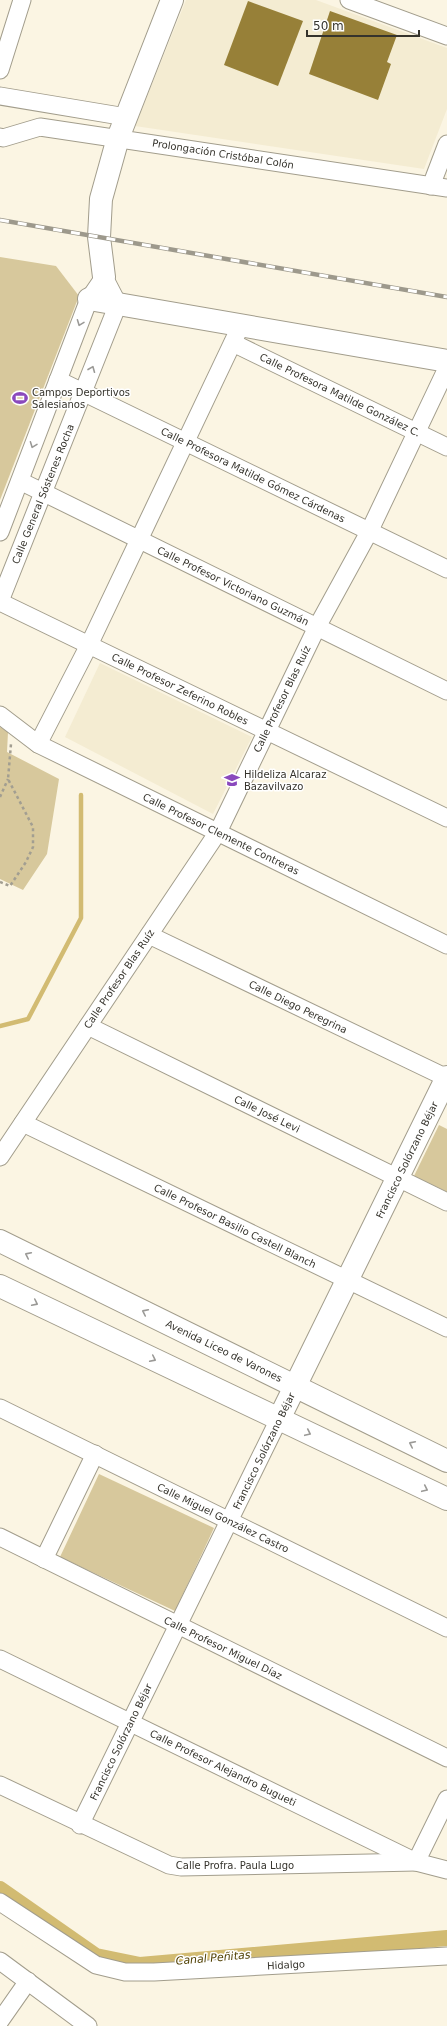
<svg xmlns="http://www.w3.org/2000/svg" width="447" height="2026" viewBox="0 0 447 2026" font-family="'DejaVu Sans',sans-serif">
  <style>
    .built { fill: #f4ecd2 }
    .green { fill: #d7c89c }
    .lines { fill: none; stroke-linecap: round; stroke-linejoin: round }
    .stream { stroke: #d2bb72; stroke-width: 4.5 }
    .canal { stroke: #d2bb72; stroke-width: 16 }
    .building { fill: #978038 }
    .street-casing { stroke: #a29d8c; stroke-width: 19 }
    .secondary-casing { stroke: #a29d8c; stroke-width: 24 }
    .path { stroke: #a29e91; stroke-width: 2.5; stroke-dasharray: 3 3; stroke-linecap: butt }
    .street { stroke: #fff; stroke-width: 17 }
    .secondary { stroke: #fff; stroke-width: 22 }
    .rail-casing { stroke: #9d998c; stroke-width: 4.5 }
    .rail { stroke: #fff; stroke-width: 3; stroke-dasharray: 9; stroke-linecap: butt }
    .oneway { stroke: #9a9996 }
    .labels { text-anchor: middle; dominant-baseline: central; stroke-width: 3; stroke-linejoin: round; paint-order: stroke }
    .street-label { font-size: 10px; fill: #35332c; stroke: #fff }
    .poi-label { font-size: 10px; fill: #35332c; stroke: #fff; text-anchor: start }
    .water-label { font-size: 11px; font-style: italic; fill: #4f3f02; stroke: #fff }
  </style>
  <rect width="100%" height="100%" fill="#fbf5e3"/>
  <g class="built">
    <polygon points="186,0 316,0 447,48 447,109 424,169 135,126"/>
    <polygon points="100,663 252,737 213,814 65,737"/>
  </g>
  <g class="green">
    <polygon points="0,257 56,266 79,296 0,500"/>
    <polygon points="0,727 8,732 7,752 59,779 47,854 23,890 0,879"/>
    <polygon points="439,1125 447,1129 447,1192 414,1176"/>
    <polygon points="99,1474 214,1528 175,1611 60,1557"/>
  </g>
  <g class="lines">
    <polyline class="stream" points="0,1026 28,1019 81,918 81,795"/>
    <polyline class="canal" points="0,1889 96,1956 140,1965 447,1938"/>
  </g>
  <g class="building">
    <polygon points="248,1 303,21 278,86 224,65"/>
    <polygon points="330,11 397,35 387,62 391,64 378,100 309,74"/>
  </g>
  <g class="lines">
    <defs>
      <g id="street">
        <polyline points="349,0 447,36"/>
        <polyline points="0,70 22,0"/>
        <polyline points="0,96 126,117"/>
        <polyline points="0,137 3,138 40,127 447,188"/>
        <polyline points="431,186 447,144"/>
        <polyline points="233,343 447,447"/>
        <polyline points="58,380 447,569"/>
        <polyline points="20,481 447,691"/>
        <polyline points="0,532 89,299 104,277 118,304 0,601"/>
        <polyline points="0,602 447,818"/>
        <polyline points="0,715 38,744 447,945"/>
        <polyline points="38,744 89,645 241,325"/>
        <polyline points="149,935 447,1078"/>
        <polyline points="88,1026 447,1202"/>
        <polyline points="23,1123 447,1328"/>
        <polyline points="0,1157 218,832 317,627 369,532 447,368"/>
        <polyline points="0,1408 447,1628"/>
        <polyline points="0,1537 447,1758"/>
        <polyline points="44,1559 95,1454"/>
        <polyline points="0,1659 416,1862 447,1870"/>
        <polyline points="0,1785 169,1865 181,1867 416,1862 447,1799"/>
        <polyline points="80,1825 279,1419"/>
        <polyline points="0,1902 96,1965 125,1972 154,1972 447,1956"/>
        <polyline points="0,1961 88,2026"/>
        <polyline points="0,2021 28,1981"/>
      </g>
      <g id="secondary">
        <polyline points="104,277 99,237 101,199 118,138 172,0"/>
        <polyline points="89,299 447,361"/>
        <polyline points="0,1241 447,1461"/>
        <polyline points="0,1286 447,1499"/>
        <polyline points="279,1419 447,1077"/>
      </g>
    </defs>
    <use href="#street" class="street-casing"/>
    <use href="#secondary" class="secondary-casing"/>
    <g class="path">
      <polyline points="0,797 8,779"/>
      <polyline points="0,882 10,886 26,862 33,847 33,827 8,779 11,744"/>
    </g>
    <use href="#street" class="street"/>
    <use href="#secondary" class="secondary"/>
    <defs>
      <polyline id="rail" points="0,220 447,297"/>
    </defs>
    <use href="#rail" class="rail-casing"/>
    <use href="#rail" class="rail"/>
  </g>
  <defs><path id="oneway-chevron" d="M-2-3.5L2.5 0L-2 3.5" fill="none" stroke-width="1.6" stroke-linecap="round" stroke-linejoin="round"/></defs>
  <g class="oneway">
    <use href="#oneway-chevron" transform="translate(80 323) rotate(111)"/>
    <use href="#oneway-chevron" transform="translate(92 369) rotate(-68)"/>
    <use href="#oneway-chevron" transform="translate(33 445) rotate(111)"/>
    <use href="#oneway-chevron" transform="translate(28 1255) rotate(-154)"/>
    <use href="#oneway-chevron" transform="translate(35 1303) rotate(26)"/>
    <use href="#oneway-chevron" transform="translate(145 1312) rotate(-154)"/>
    <use href="#oneway-chevron" transform="translate(153 1359) rotate(26)"/>
    <use href="#oneway-chevron" transform="translate(308 1433) rotate(25)"/>
    <use href="#oneway-chevron" transform="translate(412 1444) rotate(-154)"/>
    <use href="#oneway-chevron" transform="translate(425 1489) rotate(25)"/>
  </g>
  <defs>
    <symbol id="stadium-bare" viewBox="-9 -9 18 18"><path d="M0-5a6.5 5 0 1 0 0 10a6.5 5 0 1 0 0-10ZM-3.5-1.8h7v3.6h-7Z" fill="#8a49bd" stroke="#fff" stroke-width="2.5" paint-order="stroke"/></symbol>
    <symbol id="school-bare" viewBox="-9 -9 18 18"><path d="M0-5L7-2L0 1L-7-2ZM-4 1L0 2.5L4 1V4Q0 6-4 4Z" fill="#8a49bd" stroke="#fff" stroke-width="2.5" paint-order="stroke"/></symbol>
  </defs>
  <g fill-rule="evenodd">
    <use href="#stadium-bare" x="9" y="387" width="22" height="22"/>
    <use href="#school-bare" x="221" y="769" width="22" height="22"/>
  </g>
  <g class="labels">
    <g class="street-label">
      <text transform="translate(223 154) rotate(9)">Prolongación Cristóbal Colón</text>
      <text transform="translate(340 395) rotate(26)">Calle Profesora Matilde González C.</text>
      <text transform="translate(253 475) rotate(26)">Calle Profesora Matilde Gómez Cárdenas</text>
      <text transform="translate(43 494) rotate(-68)">Calle General Sóstenes Rocha</text>
      <text transform="translate(233 586) rotate(26)">Calle Profesor Victoriano Guzmán</text>
      <text transform="translate(180 689) rotate(26)">Calle Profesor Zeferino Robles</text>
      <text transform="translate(282 699) rotate(-64)">Calle Profesor Blas Ruíz</text>
      <text transform="translate(221 834) rotate(26)">Calle Profesor Clemente Contreras</text>
      <text transform="translate(119 979) rotate(-56)">Calle Profesor Blas Ruíz</text>
      <text transform="translate(298 1007) rotate(26)">Calle Diego Peregrina</text>
      <text transform="translate(267 1114) rotate(26)">Calle José Levi</text>
      <text transform="translate(407 1160) rotate(-64)">Francisco Solórzano Béjar</text>
      <text transform="translate(235 1226) rotate(26)">Calle Profesor Basilio Castell Blanch</text>
      <text transform="translate(224 1351) rotate(26)">Avenida Liceo de Varones</text>
      <text transform="translate(264 1451) rotate(-64)">Francisco Solórzano Béjar</text>
      <text transform="translate(223 1518) rotate(26)">Calle Miguel González Castro</text>
      <text transform="translate(223 1648) rotate(26)">Calle Profesor Miguel Díaz</text>
      <text transform="translate(121 1742) rotate(-64)">Francisco Solórzano Béjar</text>
      <text transform="translate(223 1768) rotate(26)">Calle Profesor Alejandro Bugueti</text>
      <text x="235" y="1865">Calle Profra. Paula Lugo</text>
      <text transform="translate(286 1965) rotate(-3)">Hidalgo</text>
    </g>
    <g class="poi-label">
      <text x="32" y="392">Campos Deportivos<tspan x="32" dy="12">Salesianos</tspan></text>
      <text x="244" y="774">Hildeliza Alcaraz<tspan x="244" dy="12">Bazavilvazo</tspan></text>
    </g>
    <g class="water-label">
      <text transform="translate(213 1958) rotate(-5)">Canal Peñitas</text>
    </g>
  </g>
  <path d="M307 30v6h112v-6" fill="none" stroke="#35332c" stroke-width="2"/>
  <text x="313" y="30" font-size="12" fill="#35332c" stroke="#ffffff" stroke-width="3" paint-order="stroke">50 m</text>
</svg>
